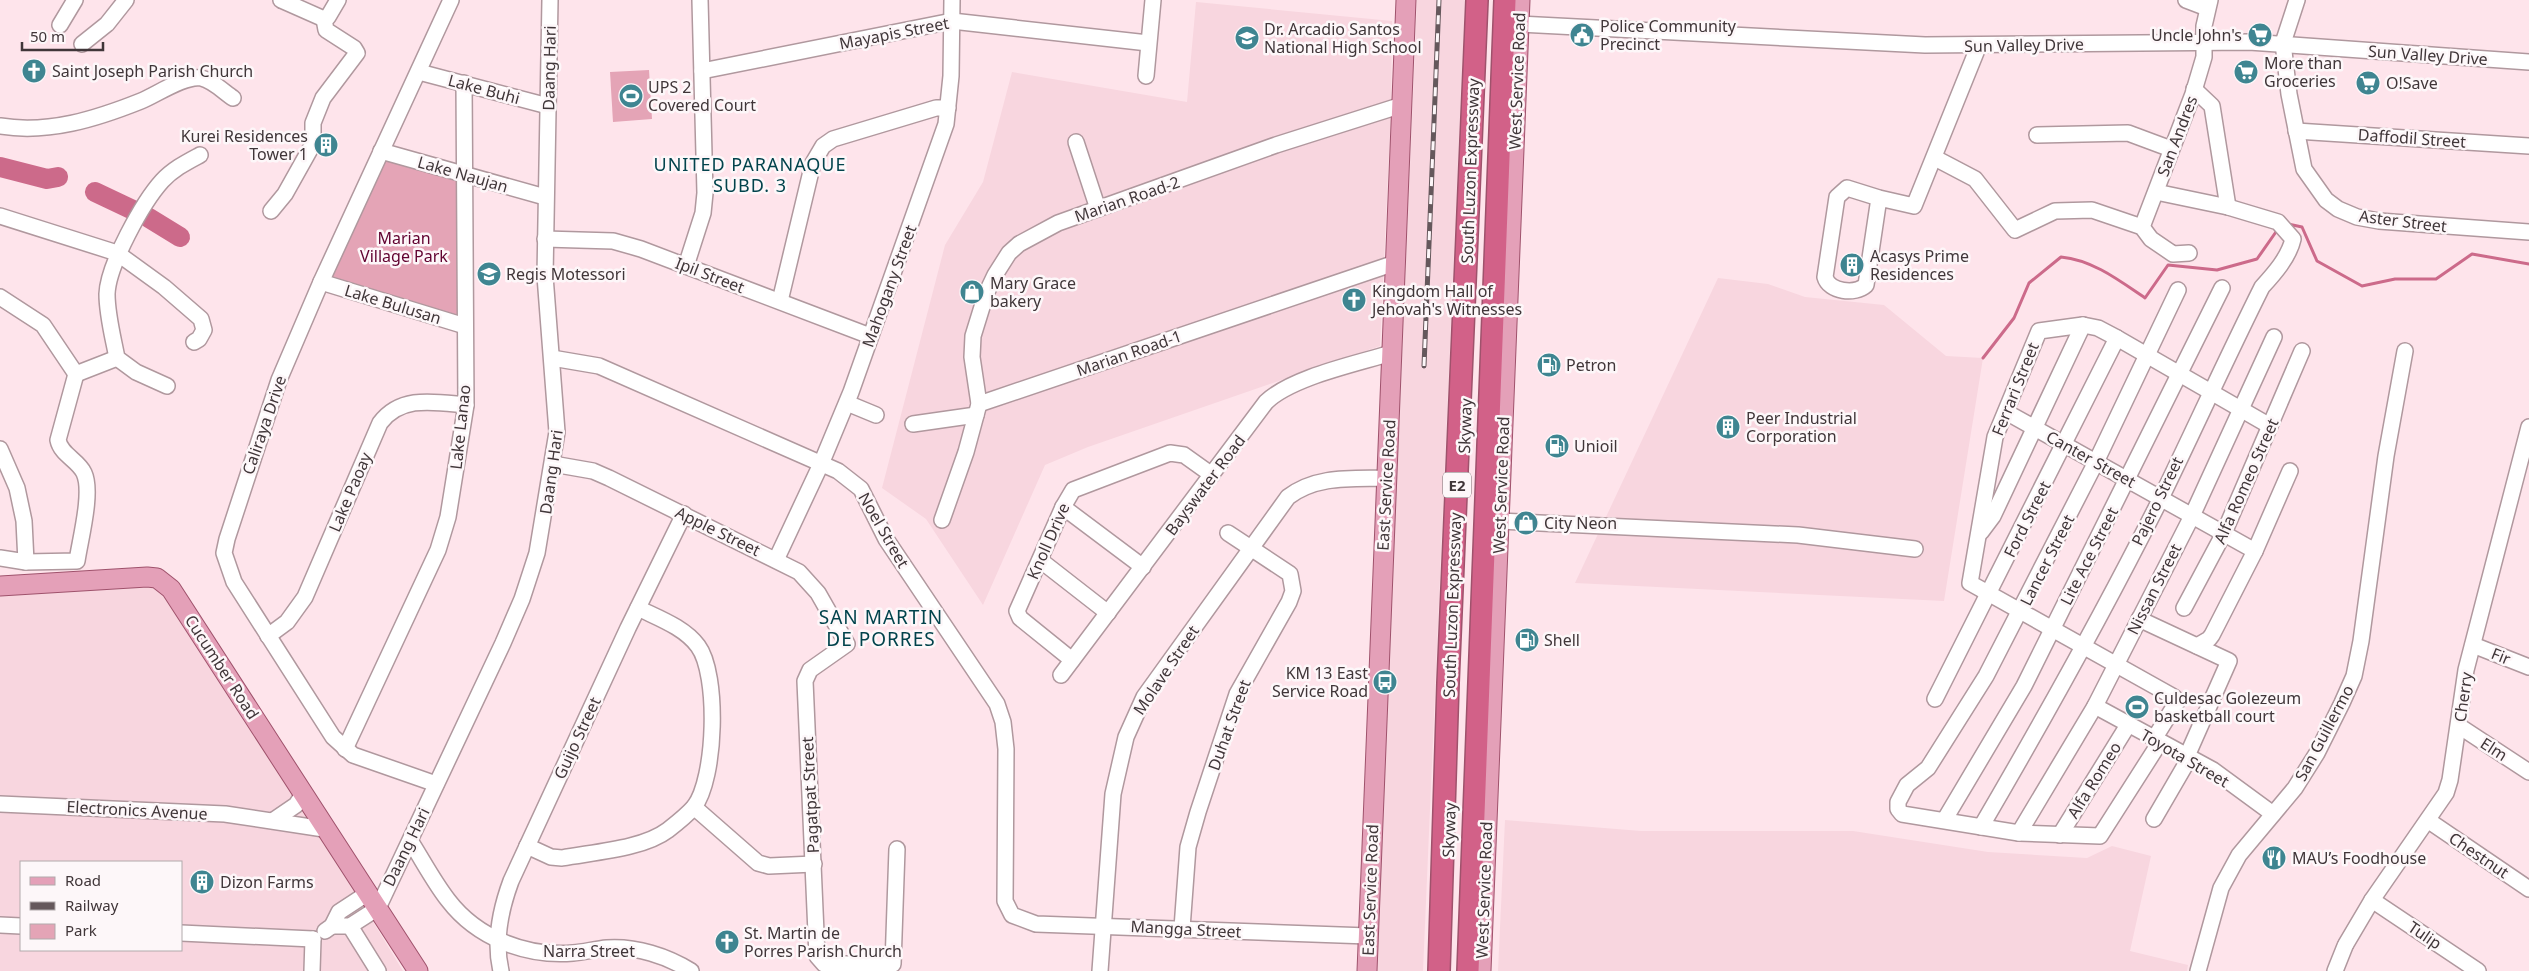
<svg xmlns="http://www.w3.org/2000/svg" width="2529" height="971" viewBox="0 0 2529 971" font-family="'Noto Sans',sans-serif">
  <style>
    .built { fill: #f8d6df; fill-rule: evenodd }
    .green { fill: #e4a4b6 }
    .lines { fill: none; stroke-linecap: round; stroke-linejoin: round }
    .stream { stroke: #cc6a8a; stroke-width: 3 }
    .river { stroke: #cc6a8a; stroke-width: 20 }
    .minor-casing { stroke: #b0989e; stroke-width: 18 }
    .major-casing { stroke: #9f526c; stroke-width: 21 }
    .highway-casing { stroke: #9f526c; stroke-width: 24 }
    .minor { stroke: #fff; stroke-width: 15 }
    .major { stroke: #e4a0b8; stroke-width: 19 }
    .highway { stroke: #d26188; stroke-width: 21 }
    .rail-casing { stroke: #65585c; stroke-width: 5 }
    .rail { stroke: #fdf7f9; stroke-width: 3; stroke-dasharray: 9; stroke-linecap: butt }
    .labels { text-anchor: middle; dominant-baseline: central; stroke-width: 5; stroke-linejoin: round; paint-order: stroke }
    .shield { fill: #fdf7f9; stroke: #797073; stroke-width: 1 }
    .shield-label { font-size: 15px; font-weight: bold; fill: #403639 }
    .poi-label { font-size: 16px; fill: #403639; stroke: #fdf7f9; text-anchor: start }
    .street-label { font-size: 16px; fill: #403639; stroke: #fdf7f9 }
    .park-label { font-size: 16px; fill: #610230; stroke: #fdf7f9 }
    .neighbourhood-label { font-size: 18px; letter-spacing: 1px; fill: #02434c; stroke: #fdf7f9 }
    .quarter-label { font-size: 19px; letter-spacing: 1px; fill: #02434c; stroke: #fdf7f9 }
  </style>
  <rect width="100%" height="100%" fill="#fee4eb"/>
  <g class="built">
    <polygon points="1417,0 1465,0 1423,971 1376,971"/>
    <polygon points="1196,2 1392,21 1391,112 1380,346 1088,447 1045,465 983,605 926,519 882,488 945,245 983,182 1012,72 1187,102"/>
    <polygon points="1718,278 1768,284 1805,297 1884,305 1946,356 1983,358 1944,601 1575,583"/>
    <path d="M155,587L161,592L336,861L403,971H0V594ZM21,862H181V950H21Z"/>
    <polygon points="1505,820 1641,831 1853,831 1988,852 2087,858 2112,846 2151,856 2130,951 2188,965 2187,971 1498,971"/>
  </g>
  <g class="green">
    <polygon points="649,70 652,119 613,122 610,72"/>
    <polygon points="385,157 460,179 459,320 327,281"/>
  </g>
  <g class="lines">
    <g class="stream">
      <polyline points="2288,224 2302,227 2317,261 2362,286 2395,279 2436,279 2472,254 2529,264"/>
      <path d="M1983,358L2014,318L2029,283L2061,257C2093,260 2120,281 2145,298L2168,265L2217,270L2257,259L2278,229"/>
    </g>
    <g class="river">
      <polyline points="0,167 47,179 58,177"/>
      <polyline points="95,192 133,210"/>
      <polyline points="149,218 180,237"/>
    </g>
    <defs>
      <g id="minor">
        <polyline points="281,0 324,19"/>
        <polyline points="2186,0 2207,8"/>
        <polyline points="2297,0 2283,43 2289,94 2304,169 2326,200 2338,209 2357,217 2379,221 2529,232"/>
        <polyline points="324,19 328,17 338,0"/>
        <polyline points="1518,24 1925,45 2249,42 2529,62"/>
        <polyline points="60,25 75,0"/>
        <polyline points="82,44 107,24 126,0"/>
        <polyline points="702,71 952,21 1148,43"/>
        <polyline points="419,72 548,106"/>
        <polyline points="1146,76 1153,0"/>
        <polyline points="2194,89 2212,106 2228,207"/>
        <path d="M0,126C48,134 96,119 141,101C156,95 185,75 201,78C212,80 224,92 233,98"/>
        <polyline points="2296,131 2529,146"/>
        <polyline points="2037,135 2128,133 2171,149"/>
        <polyline points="1076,142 1098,209"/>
        <polyline points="381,151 545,197"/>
        <polyline points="1935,158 1975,179 2015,230 2055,211 2092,210 2142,227 2151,239 2173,254 2189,253"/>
        <path d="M1879,198L1866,285C1855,295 1829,292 1825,277L1837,197L1847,188L1879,198L1914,206L1979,45"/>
        <polyline points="271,211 285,194 313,144 313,123 323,98 357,53 354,48 326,30 324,19"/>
        <polyline points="0,216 117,253 164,287 201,319 204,330 199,339 194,342"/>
        <polyline points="2142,227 2193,94 2204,57 2204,26 2210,0"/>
        <polyline points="545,239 613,241 641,249 870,336"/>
        <polyline points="686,266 703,213 705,193 700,0"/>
        <polyline points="321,282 465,326"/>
        <polyline points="0,297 43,325 76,374"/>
        <polyline points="780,301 813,163 823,146 833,139 936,108 948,108"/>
        <polyline points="552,358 599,366 838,471 861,489 886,539 997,704 1003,722 1006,749 1005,901 1012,915 1036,924 1368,936"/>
        <polyline points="76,374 117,358"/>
        <path d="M167,386L136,372L117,358C113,337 107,315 107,294C108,265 143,202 162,181C173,169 187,162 200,155"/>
        <polyline points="847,403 876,415"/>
        <polyline points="979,404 1395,263"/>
        <polyline points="2006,412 2255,551"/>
        <polyline points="913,424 976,415"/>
        <polyline points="0,449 17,488 24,521 26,562"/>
        <polyline points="553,464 593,471 609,478 799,572 818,593 847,644 810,670 805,681 817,956 824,964 893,964 897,849"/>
        <polyline points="1063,507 1143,567"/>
        <polyline points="942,520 966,452 979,404 972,357 973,336 986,294 995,275 1009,253 1019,244 1058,223 1276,145 1402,105"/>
        <polyline points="1499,521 1798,535 1915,549"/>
        <polyline points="1981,532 1993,516 2083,325"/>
        <path d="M0,558L26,562L77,561C80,540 93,492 84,473C78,460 61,455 58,440L76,374"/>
        <polyline points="776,560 821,464 851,392 946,124 951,76 952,0"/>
        <polyline points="1040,560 1108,613"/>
        <polyline points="2184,608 2224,533 2302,351"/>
        <polyline points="2139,619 2229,661 2187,756"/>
        <path d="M268,636L287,622L305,597L380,423C401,395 434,402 466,405"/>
        <polyline points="2473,645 2529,667"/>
        <polyline points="2197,646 2209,639 2212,635 2255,551 2290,471"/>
        <polyline points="1072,660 1020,618 1017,611 1063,507 1073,490 1170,453 1184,455 1212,475"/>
        <path d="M1061,675L1266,402C1292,377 1356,364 1391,353"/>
        <polyline points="1935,699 2117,338"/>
        <polyline points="2095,706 2213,770 2273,814"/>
        <polyline points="2459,726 2529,772"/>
        <polyline points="2154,739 2177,702 2174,697 1970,583 1995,437 2039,331 2083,325 2098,328 2117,338 2270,426"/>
        <polyline points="2160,742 2100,836 2019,833 1902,814 1898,809 1898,802 1907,785 1928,768 1986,676 2096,462 2178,290"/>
        <polyline points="345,749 438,550 448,517 466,405 464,83"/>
        <polyline points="436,784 353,755 333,737 234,582 224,553 227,539 279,380 321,282 451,0"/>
        <polyline points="0,804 225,814 324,829"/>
        <polyline points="694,807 758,863 769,866 814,864"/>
        <polyline points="1945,819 2024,686 2222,288"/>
        <polyline points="2154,819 2190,757"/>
        <polyline points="274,820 296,805 303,794"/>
        <polyline points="2429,821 2529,889"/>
        <path d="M1981,827C2044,719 2105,610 2161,498C2195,428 2227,357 2262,287C2274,274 2289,257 2293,239L2278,222L2228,207L2156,192"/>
        <polyline points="2019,833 2095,706 2192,516 2274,337"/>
        <polyline points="2060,835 2128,725"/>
        <path d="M411,842C423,861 434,882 448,900C477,938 526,957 573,953C584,952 596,949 607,948C636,946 667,956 691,971"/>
        <path d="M527,846L551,857L562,858C594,852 643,849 668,830C677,823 687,815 694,807C716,779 719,674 698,646C684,627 658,618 638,608"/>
        <polyline points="2372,900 2478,971"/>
        <polyline points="0,925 21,926"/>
        <polyline points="332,926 350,926 378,908 503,643 522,599 537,553 557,432 545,276 550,0"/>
        <polyline points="350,926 378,971"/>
        <polyline points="1182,928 1188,847 1198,812 1237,694 1289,602 1293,591 1290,574 1228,533"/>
        <polyline points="325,931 332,926 339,912 368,893"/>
        <polyline points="181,933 313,939"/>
        <polyline points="2346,944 2372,900 2446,793 2450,780 2466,670 2529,427"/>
        <polyline points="312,971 313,939"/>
        <path d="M501,971C494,942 501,908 511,881L628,628L684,514"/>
        <path d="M1100,971L1113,794L1126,737L1144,697L1288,497C1317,475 1352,479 1386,478"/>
        <polyline points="2198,971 2221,888 2239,855 2295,788 2317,753 2342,703 2354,676 2361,641 2386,456 2405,351"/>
        <polyline points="2335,971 2345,946"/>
      </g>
      <g id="major">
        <polyline points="0,586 147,577 157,578 171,589 418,971"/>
        <polyline points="1367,971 1406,0"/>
        <polyline points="1481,971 1520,0"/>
      </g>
      <g id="highway">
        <polyline points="1439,971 1448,683 1477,0"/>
        <polyline points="1468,971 1505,0"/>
      </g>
    </defs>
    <use href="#minor" class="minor-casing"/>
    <use href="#major" class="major-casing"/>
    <use href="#highway" class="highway-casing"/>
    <use href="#minor" class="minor"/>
    <use href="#major" class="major"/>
    <use href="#highway" class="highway"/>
    <defs>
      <polyline id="rail" points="1424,366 1439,0"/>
    </defs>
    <use href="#rail" class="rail-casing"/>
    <use href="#rail" class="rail"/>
  </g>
  <defs>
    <symbol id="civic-disc" viewBox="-11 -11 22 22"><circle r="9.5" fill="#3f8591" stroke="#fdf7f9"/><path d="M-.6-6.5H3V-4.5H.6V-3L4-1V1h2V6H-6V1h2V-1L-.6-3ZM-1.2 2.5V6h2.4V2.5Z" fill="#fff"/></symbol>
    <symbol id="supermarket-disc" viewBox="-11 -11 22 22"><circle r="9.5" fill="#3f8591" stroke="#fdf7f9"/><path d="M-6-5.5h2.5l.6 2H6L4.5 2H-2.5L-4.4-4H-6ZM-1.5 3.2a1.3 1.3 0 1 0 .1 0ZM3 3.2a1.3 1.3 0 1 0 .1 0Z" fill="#fff"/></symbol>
    <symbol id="school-disc" viewBox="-11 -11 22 22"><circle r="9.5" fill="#3f8591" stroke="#fdf7f9"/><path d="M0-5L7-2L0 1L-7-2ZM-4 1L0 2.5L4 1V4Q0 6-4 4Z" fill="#fff"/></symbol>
    <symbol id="church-disc" viewBox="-11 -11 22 22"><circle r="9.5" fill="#3f8591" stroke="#fdf7f9"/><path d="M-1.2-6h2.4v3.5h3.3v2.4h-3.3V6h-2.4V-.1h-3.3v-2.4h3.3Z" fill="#fff"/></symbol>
    <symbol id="stadium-disc" viewBox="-11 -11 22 22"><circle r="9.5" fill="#3f8591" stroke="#fdf7f9"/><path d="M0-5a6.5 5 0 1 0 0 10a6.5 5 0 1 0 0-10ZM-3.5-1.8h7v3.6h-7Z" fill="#fff"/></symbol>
    <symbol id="building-disc" viewBox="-11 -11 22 22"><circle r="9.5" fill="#3f8591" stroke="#fdf7f9"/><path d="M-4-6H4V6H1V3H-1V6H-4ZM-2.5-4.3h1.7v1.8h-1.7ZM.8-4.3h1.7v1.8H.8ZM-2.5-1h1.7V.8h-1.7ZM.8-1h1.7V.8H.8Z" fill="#fff"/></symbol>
    <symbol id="shop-disc" viewBox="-11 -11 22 22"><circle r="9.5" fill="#3f8591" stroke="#fdf7f9"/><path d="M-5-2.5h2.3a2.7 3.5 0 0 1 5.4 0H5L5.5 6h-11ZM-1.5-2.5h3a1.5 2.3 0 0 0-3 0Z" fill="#fff"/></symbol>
    <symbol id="fuel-disc" viewBox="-11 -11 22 22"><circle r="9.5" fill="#3f8591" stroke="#fdf7f9"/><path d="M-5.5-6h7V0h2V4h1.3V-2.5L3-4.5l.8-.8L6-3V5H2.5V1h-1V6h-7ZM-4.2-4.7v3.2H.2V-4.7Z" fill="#fff"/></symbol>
    <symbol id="bus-disc" viewBox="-11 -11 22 22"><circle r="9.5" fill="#3f8591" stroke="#fdf7f9"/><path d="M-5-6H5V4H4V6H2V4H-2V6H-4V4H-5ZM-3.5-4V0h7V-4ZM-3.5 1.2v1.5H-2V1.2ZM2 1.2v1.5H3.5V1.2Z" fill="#fff"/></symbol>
    <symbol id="restaurant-disc" viewBox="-11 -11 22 22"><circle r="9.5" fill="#3f8591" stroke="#fdf7f9"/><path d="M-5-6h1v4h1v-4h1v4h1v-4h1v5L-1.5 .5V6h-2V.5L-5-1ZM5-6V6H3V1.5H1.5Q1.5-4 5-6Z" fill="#fff"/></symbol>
  </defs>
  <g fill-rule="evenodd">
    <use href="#civic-disc" x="1568" y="21" width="28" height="28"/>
    <use href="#supermarket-disc" x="2246" y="21" width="28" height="28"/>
    <use href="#school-disc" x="1233" y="24" width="28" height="28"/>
    <use href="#church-disc" x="20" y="57" width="28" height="28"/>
    <use href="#supermarket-disc" x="2232" y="58" width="28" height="28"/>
    <use href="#supermarket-disc" x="2354" y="69" width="28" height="28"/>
    <use href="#stadium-disc" x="617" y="82" width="28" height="28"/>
    <use href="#building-disc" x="312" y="131" width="28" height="28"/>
    <use href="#building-disc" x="1838" y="251" width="28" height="28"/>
    <use href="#school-disc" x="475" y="260" width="28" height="28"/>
    <use href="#shop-disc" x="958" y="278" width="28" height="28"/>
    <use href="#church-disc" x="1340" y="286" width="28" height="28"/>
    <use href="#fuel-disc" x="1535" y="351" width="28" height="28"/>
    <use href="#building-disc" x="1714" y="413" width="28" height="28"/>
    <use href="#fuel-disc" x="1543" y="432" width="28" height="28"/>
    <use href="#shop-disc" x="1512" y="509" width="28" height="28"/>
    <use href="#fuel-disc" x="1513" y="626" width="28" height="28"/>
    <use href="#bus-disc" x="1371" y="668" width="28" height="28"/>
    <use href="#stadium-disc" x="2123" y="693" width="28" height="28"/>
    <use href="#restaurant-disc" x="2260" y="844" width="28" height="28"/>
    <use href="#building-disc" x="188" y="868" width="28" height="28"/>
    <use href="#church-disc" x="713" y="928" width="28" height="28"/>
  </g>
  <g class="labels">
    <rect class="shield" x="1443" y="472.5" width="28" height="25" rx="4"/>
    <g class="shield-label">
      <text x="1457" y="485">E2</text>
    </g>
    <g class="poi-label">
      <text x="1600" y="26">Police Community<tspan x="1600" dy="18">Precinct</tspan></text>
      <text x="1264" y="29">Dr. Arcadio Santos<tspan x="1264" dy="18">National High School</tspan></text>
      <text x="2242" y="35" text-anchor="end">Uncle John's</text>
      <text x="2264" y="63">More than<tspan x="2264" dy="18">Groceries</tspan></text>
      <text x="52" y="71">Saint Joseph Parish Church</text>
      <text x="2386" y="83">O!Save</text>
      <text x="648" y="87">UPS 2<tspan x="648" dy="18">Covered Court</tspan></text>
      <text x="308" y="136" text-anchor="end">Kurei Residences<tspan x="308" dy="18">Tower 1</tspan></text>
      <text x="1870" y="256">Acasys Prime<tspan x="1870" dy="18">Residences</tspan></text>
      <text x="506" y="274">Regis Motessori</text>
      <text x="990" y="283">Mary Grace<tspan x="990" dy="18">bakery</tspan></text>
      <text x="1372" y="291">Kingdom Hall of<tspan x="1372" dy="18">Jehovah's Witnesses</tspan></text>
      <text x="1566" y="365">Petron</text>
      <text x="1746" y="418">Peer Industrial<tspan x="1746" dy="18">Corporation</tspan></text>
      <text x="1574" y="446">Unioil</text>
      <text x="1544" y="523">City Neon</text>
      <text x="1544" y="640">Shell</text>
      <text x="1368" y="673" text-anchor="end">KM 13 East<tspan x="1368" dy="18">Service Road</tspan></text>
      <text x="2154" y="698">Culdesac Golezeum<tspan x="2154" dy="18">basketball court</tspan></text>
      <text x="2292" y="858">MAU’s Foodhouse</text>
      <text x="220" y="882">Dizon Farms</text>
      <text x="744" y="933">St. Martin de<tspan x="744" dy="18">Porres Parish Church</tspan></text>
    </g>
    <g class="street-label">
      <text transform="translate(894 33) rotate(-11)">Mayapis Street</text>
      <text transform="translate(2024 45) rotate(-1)">Sun Valley Drive</text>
      <text transform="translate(2428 55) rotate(4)">Sun Valley Drive</text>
      <text transform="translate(549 68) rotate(-89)">Daang Hari</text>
      <text transform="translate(1517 81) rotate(-88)">West Service Road</text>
      <text transform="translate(484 89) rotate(15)">Lake Buhi</text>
      <text transform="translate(2177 136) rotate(-69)">San Andres</text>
      <text transform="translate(2412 138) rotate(4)">Daffodil Street</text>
      <text transform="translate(1470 171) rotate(-88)">South Luzon Expressway</text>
      <text transform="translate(463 174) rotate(16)">Lake Naujan</text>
      <text transform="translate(1127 199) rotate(-19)">Marian Road-2</text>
      <text transform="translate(2403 221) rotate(7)">Aster Street</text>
      <text transform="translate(710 275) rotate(21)">Ipil Street</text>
      <text transform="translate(889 286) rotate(-70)">Mahogany Street</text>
      <text transform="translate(393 304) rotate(17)">Lake Bulusan</text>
      <text transform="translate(1129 353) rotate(-19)">Marian Road-1</text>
      <text transform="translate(2015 389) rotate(-68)">Ferrari Street</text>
      <text transform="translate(264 425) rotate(-71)">Caliraya Drive</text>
      <text transform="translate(1465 426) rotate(-88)">Skyway</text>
      <text transform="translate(460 427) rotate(-84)">Lake Lanao</text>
      <text transform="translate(2091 459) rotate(29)">Canter Street</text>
      <text transform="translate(551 472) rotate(-82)">Daang Hari</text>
      <text transform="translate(2246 481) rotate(-66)">Alfa Romeo Street</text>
      <text transform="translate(1205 485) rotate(-53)">Bayswater Road</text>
      <text transform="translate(1386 485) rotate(-87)">East Service Road</text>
      <text transform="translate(1501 485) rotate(-88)">West Service Road</text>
      <text transform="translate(350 492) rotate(-67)">Lake Paoay</text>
      <text transform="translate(2157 501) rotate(-64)">Pajero Street</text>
      <text transform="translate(2027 519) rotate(-63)">Ford Street</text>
      <text transform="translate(884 530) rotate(60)">Noel Street</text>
      <text transform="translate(718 531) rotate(26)">Apple Street</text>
      <text transform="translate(1048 541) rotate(-66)">Knoll Drive</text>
      <text transform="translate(2089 556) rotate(-63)">Lite Ace Street</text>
      <text transform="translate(2047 560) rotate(-63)">Lancer Street</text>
      <text transform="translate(2154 589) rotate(-63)">Nissan Street</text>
      <text transform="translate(1452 605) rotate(-88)">South Luzon Expressway</text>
      <text transform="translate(2501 656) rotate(22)">Fir</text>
      <text transform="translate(222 667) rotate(57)">Cucumber Road</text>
      <text transform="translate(1166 670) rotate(-56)">Molave Street</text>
      <text transform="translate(2463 697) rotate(-82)">Cherry</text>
      <text transform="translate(1229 725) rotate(-70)">Duhat Street</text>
      <text transform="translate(2324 733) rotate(-62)">San Guillermo</text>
      <text transform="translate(577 738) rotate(-65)">Guijo Street</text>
      <text transform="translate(2494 749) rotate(33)">Elm</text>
      <text transform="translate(2185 758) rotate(30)">Toyota Street</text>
      <text transform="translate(2094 780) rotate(-58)">Alfa Romeo</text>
      <text transform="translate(810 795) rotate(-93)">Pagatpat Street</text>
      <text transform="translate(137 810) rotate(3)">Electronics Avenue</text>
      <text transform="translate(1449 830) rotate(-88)">Skyway</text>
      <text transform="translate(406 847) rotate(-64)">Daang Hari</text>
      <text transform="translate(2479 855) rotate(34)">Chestnut</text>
      <text transform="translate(1370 890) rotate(-88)">East Service Road</text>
      <text transform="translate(1484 890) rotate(-88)">West Service Road</text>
      <text transform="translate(1186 929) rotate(3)">Mangga Street</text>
      <text transform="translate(2425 935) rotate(34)">Tulip</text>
      <text x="589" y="951">Narra Street</text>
    </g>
    <g class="park-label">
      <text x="404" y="238">Marian<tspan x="404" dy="18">Village Park</tspan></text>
    </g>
    <g class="neighbourhood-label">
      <text x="750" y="164">UNITED PARANAQUE<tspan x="750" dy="21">SUBD. 3</tspan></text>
    </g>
    <g class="quarter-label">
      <text x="881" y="617">SAN MARTIN<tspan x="881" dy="22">DE PORRES</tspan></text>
    </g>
  </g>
  <rect x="20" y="861" width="162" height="90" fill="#fdf7f9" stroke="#b1aaac"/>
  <rect x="30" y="877" width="25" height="8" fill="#e4a0b8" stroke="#b1aaac"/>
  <text x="65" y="886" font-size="15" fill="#403639">Road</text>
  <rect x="30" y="902" width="25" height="8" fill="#65585c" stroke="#b1aaac"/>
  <text x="65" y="911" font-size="15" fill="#403639">Railway</text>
  <rect x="30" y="924" width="25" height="15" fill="#e4a4b6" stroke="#b1aaac"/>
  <text x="65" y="936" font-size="15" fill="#403639">Park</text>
  <path d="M22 42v8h81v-8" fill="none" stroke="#403639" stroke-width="2.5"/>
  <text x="30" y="42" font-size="15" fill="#403639" stroke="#fdf7f9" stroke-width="4" paint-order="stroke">50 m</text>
</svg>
